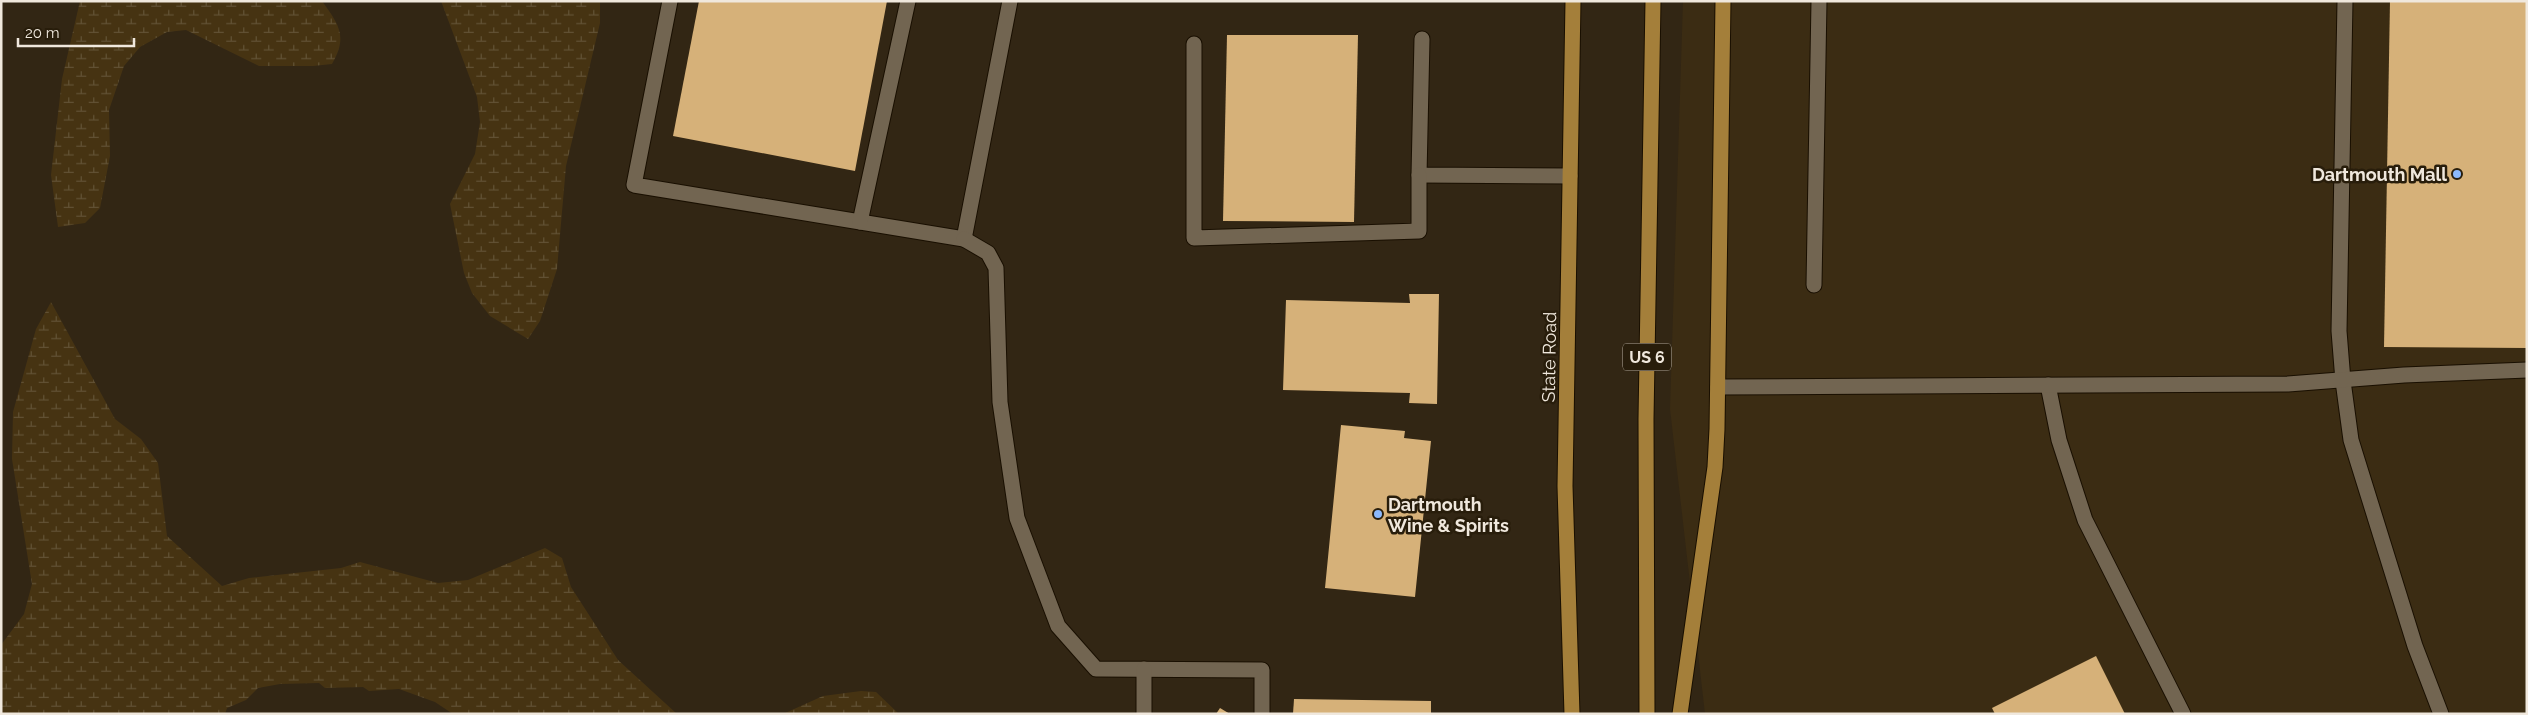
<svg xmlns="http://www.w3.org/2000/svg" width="2528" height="715" viewBox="0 0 2528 715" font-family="Raleway,sans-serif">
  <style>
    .built { fill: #3b2c13 }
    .wetland { fill: url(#wetland-marsh) }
    .building { fill: #d6b179 }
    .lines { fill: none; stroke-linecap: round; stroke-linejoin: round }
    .service-casing { stroke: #190f01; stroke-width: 17 }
    .primary-casing { stroke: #190f01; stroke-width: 17 }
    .service { stroke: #726551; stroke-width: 15 }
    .primary { stroke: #a47f3a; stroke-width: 15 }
    .poi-dot { fill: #8cb9fc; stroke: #281d0b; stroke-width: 2 }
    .labels { text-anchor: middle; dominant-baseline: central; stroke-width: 5; stroke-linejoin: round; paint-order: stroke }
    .shield { fill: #281d0b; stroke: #b4ab9e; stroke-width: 1 }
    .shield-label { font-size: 16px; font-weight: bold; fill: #f0e8dd }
    .poi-label { font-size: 18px; font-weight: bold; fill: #f0e8dd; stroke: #281d0b; text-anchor: end }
    .street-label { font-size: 18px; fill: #f0e8dd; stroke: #281d0b }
  </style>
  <defs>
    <pattern id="wetland-marsh" width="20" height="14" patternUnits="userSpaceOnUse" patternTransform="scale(1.25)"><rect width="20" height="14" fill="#463312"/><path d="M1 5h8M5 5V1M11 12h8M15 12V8" fill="none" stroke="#615134"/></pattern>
  </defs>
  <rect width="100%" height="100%" fill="#322614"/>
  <polygon class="built" points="1683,1 2527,1 2527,714 1705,714 1670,409"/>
  <g class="wetland">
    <path d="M80,1H322C339,25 348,36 332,64L313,66H259L186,30L167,32L140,47L124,66L109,110L110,156L100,208L85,223L58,227L51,175L62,79Z"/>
    <polygon points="441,1 600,1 600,23 566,166 557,269 540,321 528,339 490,316 472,293 464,273 450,204 475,154 480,122 477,97"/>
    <polygon points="51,302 115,419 141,439 158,463 167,536 222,586 249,578 341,568 360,562 438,583 468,580 545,548 562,558 571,587 618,660 677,714 453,714 435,702 399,689 369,691 363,687 325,688 319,683 280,684 258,688 246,700 227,708 225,714 1,714 1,645 24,614 32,584 12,459 13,412 36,329"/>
    <polygon points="861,691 876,692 899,714 783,714 823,696"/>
  </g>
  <g class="building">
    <polygon points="699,1 887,1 855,171 673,136"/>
    <polygon points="2390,1 2527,1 2527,348 2384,347"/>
    <polygon points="1227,35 1358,35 1354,222 1223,221"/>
    <polygon points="1409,294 1439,294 1437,404 1409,403 1410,393 1283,390 1286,300 1410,303"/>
    <polygon points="1341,425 1405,431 1404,438 1431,441 1415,597 1325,588"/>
    <polygon points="2096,656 2125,714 1995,714 1992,708"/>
    <polygon points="1294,699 1431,701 1431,714 1293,714"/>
    <polygon points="1220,708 1230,714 1216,714"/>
  </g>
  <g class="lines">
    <defs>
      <g id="service">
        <polyline points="670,1 634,185 964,239 1010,1"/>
        <polyline points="2345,1 2339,331 2343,381 2351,440 2415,646 2441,714"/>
        <polyline points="1422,39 1419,175 1570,176"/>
        <polyline points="1194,44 1194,238 1419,231 1419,175"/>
        <polyline points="860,222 908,1"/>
        <polyline points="964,239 988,253 996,268 1000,402 1017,518 1058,626 1096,669 1262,670 1262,714"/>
        <polyline points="1814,285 1819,1"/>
        <polyline points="2048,385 2059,440 2085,520 2183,714"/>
        <polyline points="1718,387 2288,384 2404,375 2527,370"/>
        <polyline points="1144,714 1144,669"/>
      </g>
      <g id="primary">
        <polyline points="1572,714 1565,486 1573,1"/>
        <polyline points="1647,714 1646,419 1653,1"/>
        <polyline points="1680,714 1715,467 1717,429 1723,1"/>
      </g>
    </defs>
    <use href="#service" class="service-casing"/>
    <use href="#primary" class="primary-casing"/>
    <use href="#service" class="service"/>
    <use href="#primary" class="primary"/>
  </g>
  <g class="poi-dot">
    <circle cx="2457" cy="174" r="5"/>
    <circle cx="1378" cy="514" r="5"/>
  </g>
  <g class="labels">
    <rect class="shield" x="1623" y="343.5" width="48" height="27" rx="4"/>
    <g class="shield-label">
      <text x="1647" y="357">US 6</text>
    </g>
    <g class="poi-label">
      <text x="2447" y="174">Dartmouth Mall</text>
      <text x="1388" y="504" text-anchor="start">Dartmouth<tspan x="1388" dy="21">Wine &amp; Spirits</tspan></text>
    </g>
    <g class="street-label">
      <text transform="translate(1549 357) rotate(-89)">State Road</text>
    </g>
  </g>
  <rect width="2528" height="715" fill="none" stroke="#f0e8dd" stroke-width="5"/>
  <path d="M18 38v8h116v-8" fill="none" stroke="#f0e8dd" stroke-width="2.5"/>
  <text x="25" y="38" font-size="15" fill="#f0e8dd" stroke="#281d0b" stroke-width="4" paint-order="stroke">20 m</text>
</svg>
